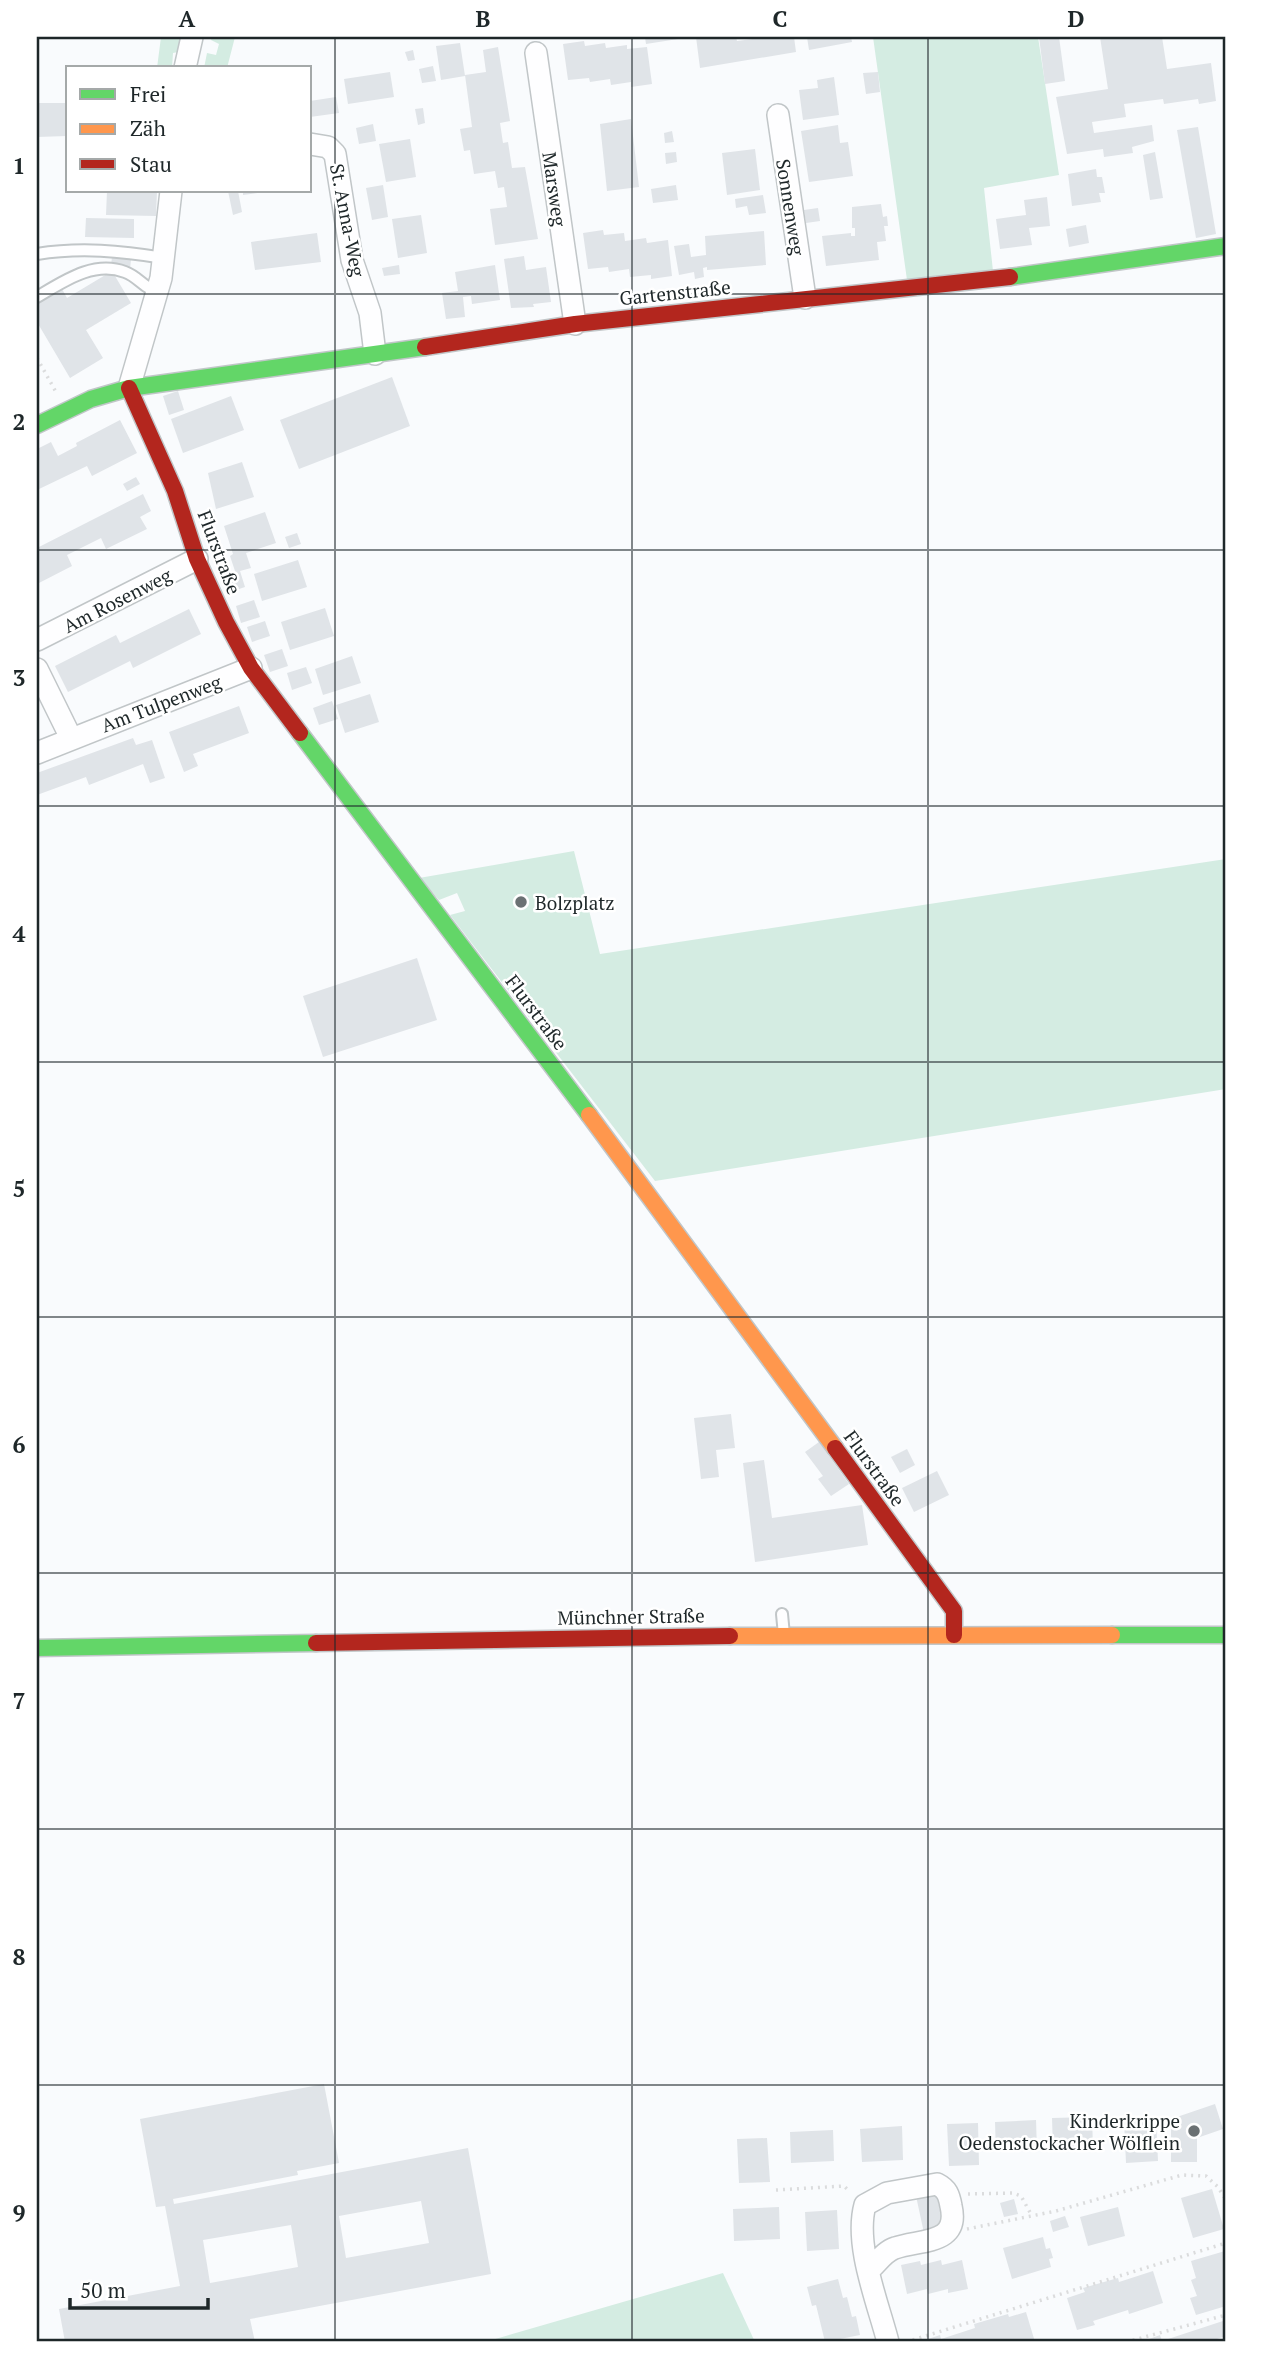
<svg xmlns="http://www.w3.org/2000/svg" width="1263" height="2379" viewBox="0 0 1263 2379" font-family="'PT Serif',serif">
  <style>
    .green { fill: #d4ece2 }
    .building { fill: #e0e4e8; fill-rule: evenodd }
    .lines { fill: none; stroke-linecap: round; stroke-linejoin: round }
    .lane-casing { stroke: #c1c6c8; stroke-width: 14 }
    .street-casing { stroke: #c1c6c8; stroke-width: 24 }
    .fast-casing { stroke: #c1c6c8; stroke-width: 19 }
    .slow-casing { stroke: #c1c6c8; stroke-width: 19 }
    .jam-casing { stroke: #c1c6c8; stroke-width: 19 }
    .path { stroke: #dbdcdd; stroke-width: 3.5; stroke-dasharray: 2 5; stroke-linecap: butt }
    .lane { stroke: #fefeff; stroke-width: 10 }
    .street { stroke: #fefeff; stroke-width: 21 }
    .fast { stroke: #63d668; stroke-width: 16 }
    .slow { stroke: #ff974d; stroke-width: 16 }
    .jam { stroke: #b3261e; stroke-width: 16 }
    .grid { fill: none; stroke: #1e2729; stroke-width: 2; stroke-opacity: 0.55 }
    .poi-dot { fill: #6b7173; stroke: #fff; stroke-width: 2.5 }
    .labels { text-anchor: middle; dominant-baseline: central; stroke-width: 5; stroke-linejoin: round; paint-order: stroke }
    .street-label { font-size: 19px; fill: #1e2729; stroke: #fff }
    .poi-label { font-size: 19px; fill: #1e2729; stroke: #fff; text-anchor: start }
    .neatline { fill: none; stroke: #1e2729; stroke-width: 2.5 }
    .grid-label { font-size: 23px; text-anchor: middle; font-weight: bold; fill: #1e2729 }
  </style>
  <rect width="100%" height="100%" fill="#f9fbfd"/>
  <g class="green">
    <polygon points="161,37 180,37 178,52 173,53 172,68 157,68"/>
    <polygon points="212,37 235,37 227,68 204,68 207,53 216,55 219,44 211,40"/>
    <polygon points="873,37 1038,37 1059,175 984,188 993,271 907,280"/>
    <polygon points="574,851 600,954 1226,859 1226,1089 655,1181 450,915 465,911 457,893 439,900 419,878"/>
    <polygon points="723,2273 755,2342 485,2342"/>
  </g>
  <g class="building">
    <polygon points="645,37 678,37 678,39 646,44"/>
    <polygon points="696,37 736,37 737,41 768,37 794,37 796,52 700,68"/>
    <polygon points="807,37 851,37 852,42 809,50"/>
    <polygon points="1039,37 1059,37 1065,81 1045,84"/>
    <polygon points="1100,37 1162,37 1167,69 1211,63 1216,101 1199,104 1198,99 1164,104 1163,99 1124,104 1126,117 1092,122 1094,133 1152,125 1154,141 1132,147 1133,153 1104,157 1103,149 1067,154 1056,97 1108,89"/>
    <polygon points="584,41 585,46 605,43 606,48 627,45 627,49 647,47 652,84 631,87 631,82 611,85 610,79 590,82 589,78 568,80 563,44"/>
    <polygon points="460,43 465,76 441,80 436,46"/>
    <polygon points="498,47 510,121 500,123 503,143 508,142 512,168 525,167 538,239 495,245 490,209 507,207 504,187 498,188 495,171 474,174 470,150 464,151 460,129 472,127 465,75 486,72 483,50"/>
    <polygon points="413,50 415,60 408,61 405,52"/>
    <polygon points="433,66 436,81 422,83 419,69"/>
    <polygon points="390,72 394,97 348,104 344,79"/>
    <polygon points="878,72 880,92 866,94 863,73"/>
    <polygon points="834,77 839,115 803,120 799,90 818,88 817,80"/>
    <polygon points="336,97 339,113 310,117 310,101"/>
    <polygon points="37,103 66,103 67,136 37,137"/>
    <polygon points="423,108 425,123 418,125 415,109"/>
    <polygon points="631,119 639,187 607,191 600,124"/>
    <polygon points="373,124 376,141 359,144 356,128"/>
    <polygon points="838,125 840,143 848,142 853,176 809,182 801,131"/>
    <polygon points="1198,127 1216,234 1196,238 1177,130"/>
    <polygon points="672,131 674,142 665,143 664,133"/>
    <polygon points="410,139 416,177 386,182 379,144"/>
    <polygon points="755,149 760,190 727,195 722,153"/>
    <polygon points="676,152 677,162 666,164 665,153"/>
    <polygon points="1155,152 1163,198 1150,200 1143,155"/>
    <polygon points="1096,169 1097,177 1102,177 1105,193 1099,193 1101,202 1072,206 1068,174"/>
    <polygon points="383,185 388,217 372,220 366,188"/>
    <polygon points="676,185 678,200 653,203 651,189"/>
    <polygon points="107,191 157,191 156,216 106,215"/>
    <polygon points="228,191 238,191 242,212 233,215"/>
    <polygon points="243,191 264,191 264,192 243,195"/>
    <polygon points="763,195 766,213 749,215 747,206 736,208 735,199"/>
    <polygon points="1047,197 1050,226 1029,228 1032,245 1000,249 996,219 1026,215 1024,200"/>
    <polygon points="881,204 883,217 887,216 888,226 884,226 886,241 877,242 879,260 826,266 822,236 851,233 851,236 855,236 855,228 852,228 852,207"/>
    <polygon points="818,208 820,221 806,223 804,210"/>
    <polygon points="421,215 427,253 398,258 392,219"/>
    <polygon points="86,218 134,219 134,238 85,237"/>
    <polygon points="1086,225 1089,243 1069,247 1066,229"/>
    <polygon points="603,230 604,235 624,233 625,241 646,238 647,243 668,240 672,276 651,279 651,275 630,277 629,269 609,272 608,267 588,269 583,233"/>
    <polygon points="764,231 766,265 707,270 707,267 703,268 704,277 695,279 694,272 679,275 674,246 689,244 691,257 706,255 705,236"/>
    <polygon points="317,233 321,262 255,270 251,242"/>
    <polygon points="112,256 131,259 130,270 111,267"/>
    <polygon points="524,256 526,270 546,267 551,302 533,304 534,307 511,308 504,259"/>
    <polygon points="399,265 400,274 384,276 382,268"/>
    <polygon points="495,265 500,300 472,304 471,296 463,297 465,317 446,319 442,293 458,291 455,272"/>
    <polygon points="112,271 131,303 86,330 103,358 70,378 37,322 37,302 61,287 67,298"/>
    <polygon points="392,377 410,426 299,469 280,420"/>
    <polygon points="178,391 184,410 169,415 163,396"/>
    <polygon points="231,396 244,430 183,453 171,419"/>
    <polygon points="120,420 137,453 92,476 87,466 37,490 37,449 51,442 58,456 77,446 76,443"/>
    <polygon points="242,462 254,497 216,509 208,473"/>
    <polygon points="136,477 140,484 127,491 123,484"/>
    <polygon points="143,494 151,511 140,517 147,529 106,549 101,538 67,555 72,566 37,584 37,548"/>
    <polygon points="265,512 276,543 246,553 251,568 240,571 245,587 227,593 222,578 236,574 230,556 233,554 224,526"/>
    <polygon points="297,533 301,544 289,548 285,537"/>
    <polygon points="298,560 307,587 262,601 254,574"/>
    <polygon points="254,600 260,617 241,623 236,606"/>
    <polygon points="325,608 334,636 290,650 281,622"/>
    <polygon points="189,609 201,634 133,668 130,661 68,692 55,666 116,635 120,643"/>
    <polygon points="265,621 270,636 252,642 247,627"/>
    <polygon points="282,649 288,666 270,672 264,655"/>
    <polygon points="352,656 361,683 323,695 315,669"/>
    <polygon points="306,667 312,683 292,690 287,673"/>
    <polygon points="370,694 379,722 345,733 336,705"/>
    <polygon points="332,701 338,719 319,725 313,708"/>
    <polygon points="239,706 249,733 193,754 198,766 184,772 169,732"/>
    <polygon points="133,738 136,745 152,740 165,778 150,783 143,764 89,785 86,777 37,795 37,773"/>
    <polygon points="417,958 437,1020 323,1057 303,996"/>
    <polygon points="731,1414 735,1448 716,1450 719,1477 701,1479 694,1418"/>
    <polygon points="819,1442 849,1484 831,1496 818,1479 823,1476 805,1452"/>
    <polygon points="907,1449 915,1465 900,1473 891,1457"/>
    <polygon points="764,1460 772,1518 862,1505 868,1545 755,1562 743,1463"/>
    <polygon points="937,1471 949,1495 914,1512 902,1488"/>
    <path d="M324,2084L339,2163L297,2171L298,2175L173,2199L174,2204L468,2148L491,2274L250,2319L255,2342H65L59,2309L180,2286L165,2206L156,2207L140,2119ZM421,2201L429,2243L346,2258L339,2216ZM291,2225L298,2267L210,2283L203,2240Z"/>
    <polygon points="1215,2104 1223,2129 1197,2138 1197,2162 1171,2162 1171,2119"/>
    <polygon points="1092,2117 1093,2148 1053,2150 1052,2118"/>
    <polygon points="1156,2119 1158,2161 1126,2163 1124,2120"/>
    <polygon points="1036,2120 1037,2150 996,2152 995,2122"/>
    <polygon points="978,2123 979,2165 949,2166 947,2124"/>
    <polygon points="902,2126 903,2160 862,2162 860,2129"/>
    <polygon points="833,2130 834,2161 791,2163 790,2132"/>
    <polygon points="767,2138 770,2182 739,2183 737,2139"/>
    <polygon points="1212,2189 1224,2229 1193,2238 1181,2198"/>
    <polygon points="936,2192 944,2228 924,2233 916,2196"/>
    <polygon points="1014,2199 1018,2214 1004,2217 1000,2203"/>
    <polygon points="779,2207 780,2239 734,2241 733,2209"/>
    <polygon points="1118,2207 1125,2236 1088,2246 1080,2217"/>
    <polygon points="837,2210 839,2249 807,2251 805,2212"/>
    <polygon points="1065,2216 1069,2227 1053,2232 1050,2221"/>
    <polygon points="1043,2237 1046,2249 1050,2248 1053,2258 1049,2259 1051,2267 1012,2279 1003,2248"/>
    <polygon points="1225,2251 1226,2306 1196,2315 1190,2298 1197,2296 1191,2280 1196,2278 1191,2261"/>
    <polygon points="941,2260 942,2265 962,2260 968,2289 948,2293 948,2289 928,2294 927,2289 907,2294 901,2265 920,2261 921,2265"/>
    <polygon points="1153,2271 1163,2303 1129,2314 1128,2310 1093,2321 1095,2325 1077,2330 1067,2298 1085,2292 1083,2288 1118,2278 1119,2282"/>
    <polygon points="838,2279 843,2298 847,2297 852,2317 856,2316 860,2335 825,2342 816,2305 812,2306 807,2287"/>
    <polygon points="1026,2312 1035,2342 919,2342 940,2335 941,2339 975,2328 974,2324 1008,2314 1009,2317"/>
    <polygon points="1226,2320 1226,2336 1208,2342 1141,2342 1160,2335 1162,2341"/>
  </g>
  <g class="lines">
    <defs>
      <g id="lane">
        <path d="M37,254C81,247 121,251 164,258"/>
        <path d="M37,297C63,282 93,260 125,272C139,277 143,288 158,292"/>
        <polyline points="782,1614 784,1635"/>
      </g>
      <g id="street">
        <polyline points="536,53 575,324"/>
        <polyline points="185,68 192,37"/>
        <polyline points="778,115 805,298"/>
        <polyline points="310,144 328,147 335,154 352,260 370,313 375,354"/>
        <polyline points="129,388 161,278 171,191"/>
        <polyline points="37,640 197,559"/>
        <polyline points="37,669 71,738"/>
        <polyline points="37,753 251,668"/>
        <path d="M869,2270C877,2263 885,2251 895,2248C921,2239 960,2245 951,2206C949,2195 947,2189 937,2184L887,2193L865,2205C854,2245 878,2303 888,2342"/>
      </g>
      <g id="fast">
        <polyline points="1010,277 1226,246"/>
        <polyline points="37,425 91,399 129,388 425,347"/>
        <polyline points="300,733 589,1115"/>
        <polyline points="1112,1635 1226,1635"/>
        <polyline points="37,1648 316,1643"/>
      </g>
      <g id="slow">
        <polyline points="589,1115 835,1448"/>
        <polyline points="730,1636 1112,1635"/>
      </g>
      <g id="jam">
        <polyline points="425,347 575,324 1010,277"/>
        <polyline points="129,388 175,491 197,559 226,622 251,668 300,733"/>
        <polyline points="835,1448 954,1611 954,1635"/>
        <polyline points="316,1643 730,1636"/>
      </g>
    </defs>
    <use href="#lane" class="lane-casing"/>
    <use href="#street" class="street-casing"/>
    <use href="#fast" class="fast-casing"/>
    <use href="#slow" class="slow-casing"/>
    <use href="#jam" class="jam-casing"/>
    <g class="path">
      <polyline points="37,358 56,392"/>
      <polyline points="776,2190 844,2186 850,2192"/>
      <polyline points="968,2194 1013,2193 1021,2196 1032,2216"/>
      <polyline points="967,2229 1056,2211 1182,2175 1206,2176 1218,2187 1226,2200"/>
      <polyline points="906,2342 1226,2243"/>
      <polyline points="1126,2342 1226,2315"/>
    </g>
    <use href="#lane" class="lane"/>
    <use href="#street" class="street"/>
    <use href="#fast" class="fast"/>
    <use href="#slow" class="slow"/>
    <use href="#jam" class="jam"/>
  </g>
  <path class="grid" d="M335,37V2342M632,37V2342M928,37V2342M37,294H1226M37,550H1226M37,806H1226M37,1062H1226M37,1317H1226M37,1573H1226M37,1829H1226M37,2085H1226"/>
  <g class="poi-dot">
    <circle cx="521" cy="902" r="7"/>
    <circle cx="1194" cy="2131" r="7"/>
  </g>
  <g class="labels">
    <g class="street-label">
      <text transform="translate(555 189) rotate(82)">Marsweg</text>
      <text transform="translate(791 207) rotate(81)">Sonnenweg</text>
      <text transform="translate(348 220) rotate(79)">St. Anna-Weg</text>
      <text transform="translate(675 292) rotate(-6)">Gartenstraße</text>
      <text transform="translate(220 552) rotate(69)">Flurstraße</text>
      <text transform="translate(117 600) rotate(-27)">Am Rosenweg</text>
      <text transform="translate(161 703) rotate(-21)">Am Tulpenweg</text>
      <text transform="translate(537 1012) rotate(53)">Flurstraße</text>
      <text transform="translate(875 1468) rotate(54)">Flurstraße</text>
      <text transform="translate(631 1616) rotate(-1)">Münchner Straße</text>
    </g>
    <g class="poi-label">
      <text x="535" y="902">Bolzplatz</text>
      <text x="1180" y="2120" text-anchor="end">Kinderkrippe<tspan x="1180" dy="22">Oedenstockacher Wölflein</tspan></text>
    </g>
  </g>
  <rect width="1263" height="2379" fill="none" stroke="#ffffff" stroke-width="77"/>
  <rect x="66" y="66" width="245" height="126" fill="#ffffff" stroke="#a5a9a9" stroke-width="2"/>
  <rect x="80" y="89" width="35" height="10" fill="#63d668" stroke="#a5a9a9" stroke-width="2"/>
  <text x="130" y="102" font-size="21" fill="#1e2729">Frei</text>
  <rect x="80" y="124" width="35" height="10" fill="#ff974d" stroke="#a5a9a9" stroke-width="2"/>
  <text x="130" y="136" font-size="21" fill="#1e2729">Zäh</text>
  <rect x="80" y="159" width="35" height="10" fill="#b3261e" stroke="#a5a9a9" stroke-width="2"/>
  <text x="130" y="172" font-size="21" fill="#1e2729">Stau</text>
  <path d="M70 2298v10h138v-10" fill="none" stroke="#1e2729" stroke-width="3.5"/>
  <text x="80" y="2298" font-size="21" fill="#1e2729" stroke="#ffffff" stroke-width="5" paint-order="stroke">50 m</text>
  <rect x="38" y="38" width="1186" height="2302" class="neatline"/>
  <g class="grid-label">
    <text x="187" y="27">A</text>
    <text x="483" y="27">B</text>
    <text x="780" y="27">C</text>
    <text x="1076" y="27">D</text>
    <text x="19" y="174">1</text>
    <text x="19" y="430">2</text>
    <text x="19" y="686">3</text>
    <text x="19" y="942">4</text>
    <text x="19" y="1197">5</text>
    <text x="19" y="1453">6</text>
    <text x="19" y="1709">7</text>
    <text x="19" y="1965">8</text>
    <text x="19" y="2221">9</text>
  </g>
</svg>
